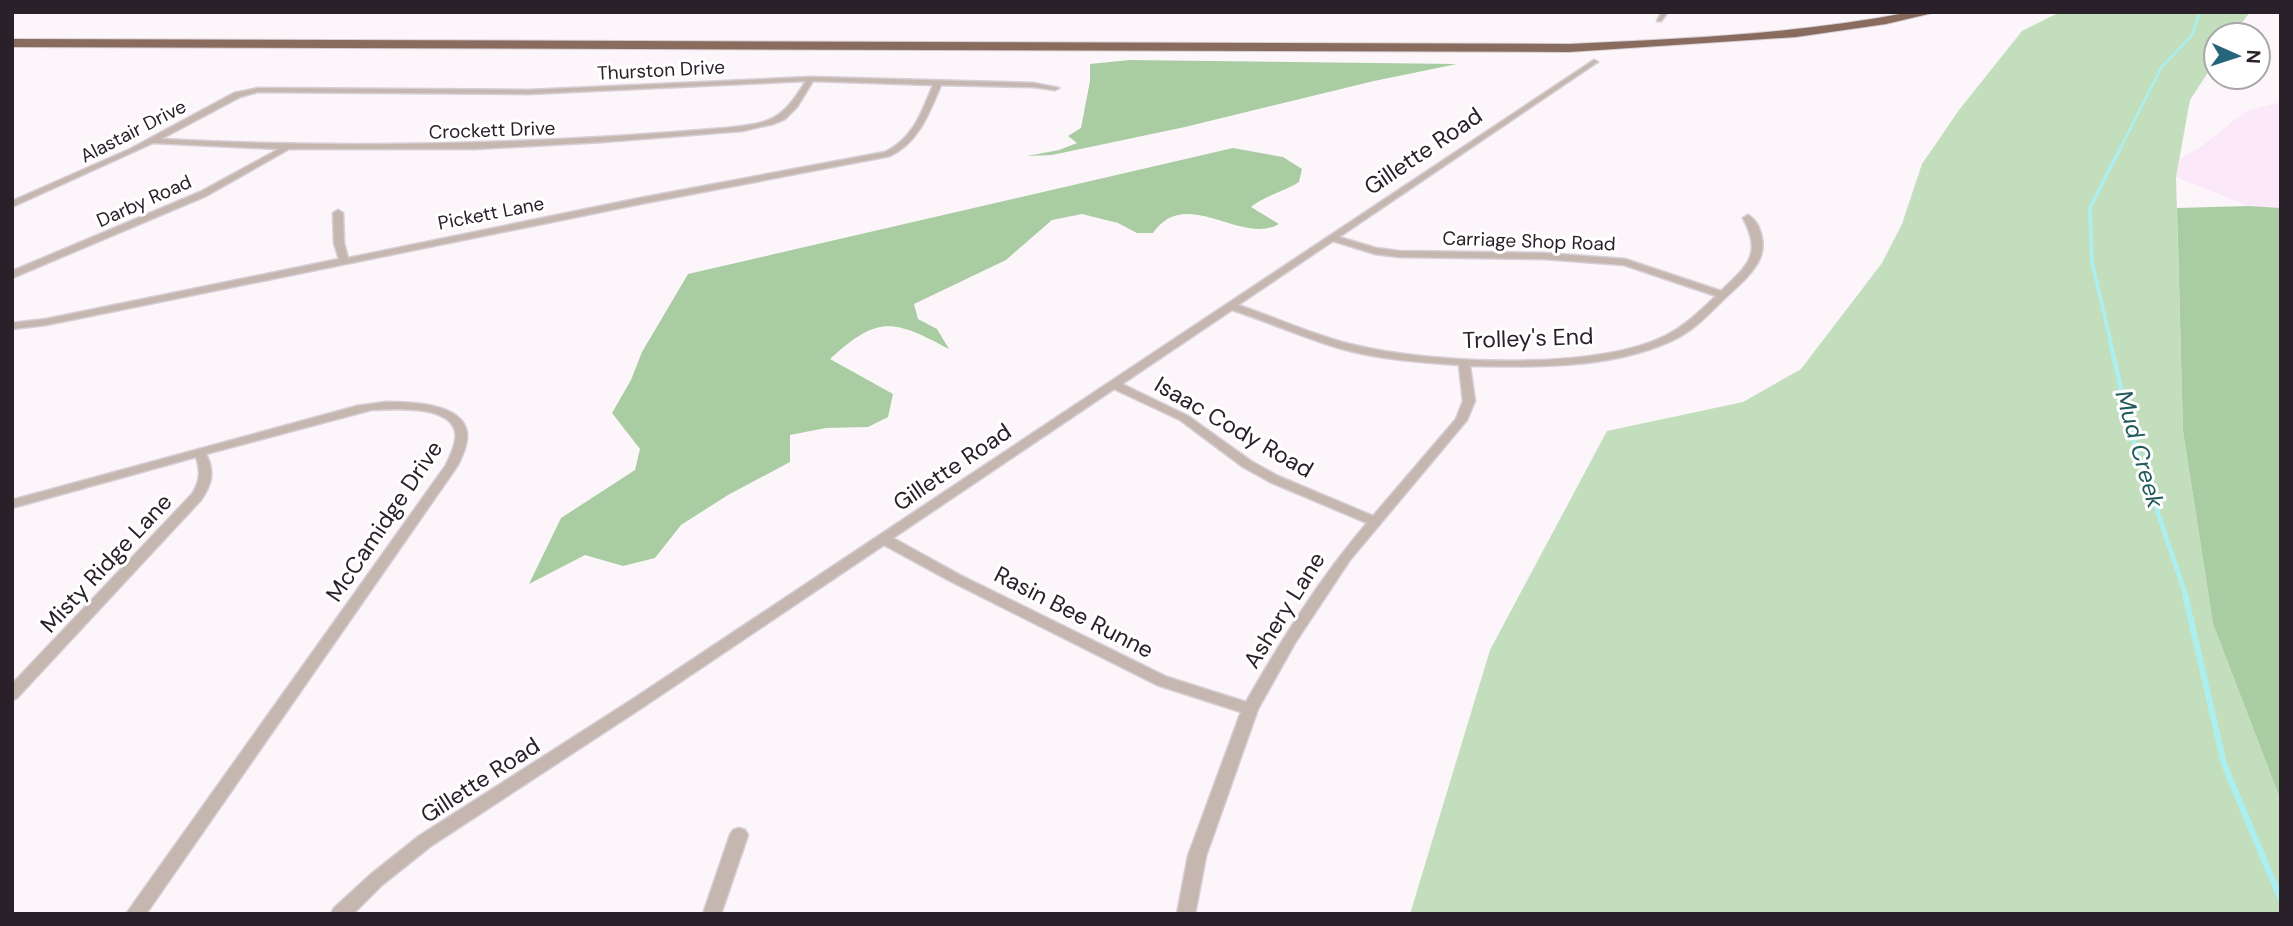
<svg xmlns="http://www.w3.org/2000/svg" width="2293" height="926" viewBox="0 0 2293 926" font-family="'DM Sans',sans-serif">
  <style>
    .built { fill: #fbe8f9 }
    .green { fill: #c2debc }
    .forest { fill: #aacca3 }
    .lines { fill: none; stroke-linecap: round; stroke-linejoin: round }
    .stream-far3 { stroke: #aceff1; stroke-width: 2.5 }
    .stream-far2 { stroke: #aceff1; stroke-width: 3.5 }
    .stream-far1 { stroke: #aceff1; stroke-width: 4.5 }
    .stream { stroke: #aceff1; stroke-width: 6 }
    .minor-casing { stroke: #d6cfd5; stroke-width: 3 }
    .motorway-casing { stroke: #d6cfd5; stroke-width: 2 }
    .minor { fill: #c5b7b0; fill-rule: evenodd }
    .motorway { fill: #896c5e; fill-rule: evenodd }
    .labels { text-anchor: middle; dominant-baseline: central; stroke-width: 6; stroke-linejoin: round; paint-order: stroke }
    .far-street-label { font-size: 19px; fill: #292029; stroke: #fff }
    .street-label { font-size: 23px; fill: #292029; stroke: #fff }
    .water-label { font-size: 24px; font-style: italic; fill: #225a5c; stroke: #fff }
  </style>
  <rect width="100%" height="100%" fill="#fcf6fb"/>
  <polygon class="built" points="2281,102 2281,208 2248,206 2176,177 2180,159 2202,146 2246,111"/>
  <polygon class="green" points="2060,12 2250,12 2233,35 2216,35 2216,60 2190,100 2176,177 2183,431 2213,624 2281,801 2281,914 1410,914 1490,650 1607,431 1743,402 1801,369 1882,263 1902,224 1922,164 1959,110 2022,31"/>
  <g class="forest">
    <polygon points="1130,60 1457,64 1374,81 1185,127 1052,155 1027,156 1059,150 1077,143 1068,136 1081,128 1090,81 1090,64"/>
    <path d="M1233,148L1283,157L1302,169L1299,182C1285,191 1262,197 1251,207L1279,224C1241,246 1186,185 1153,233H1137L1118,223L1082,214L1052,220L1006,260L914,304L918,319L937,329L949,349C893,319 878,315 830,359L893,394L888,417L868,427L826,428L790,435V462L728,495L681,525L655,558L623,566L585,555L529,584L561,518L635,470L640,449L612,413L631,380L642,352L688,274Z"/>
    <polygon points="2248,206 2281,208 2281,801 2213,624 2183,431 2177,208"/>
  </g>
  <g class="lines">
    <polyline class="stream-far3" points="2120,149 2161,68 2192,35 2200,12"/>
    <polyline class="stream-far2" points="2111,343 2092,262 2090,208 2121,147"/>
    <polyline class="stream-far1" points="2110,341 2132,436 2186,596"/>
    <polyline class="stream" points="2185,594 2224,764 2281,900"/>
    <defs>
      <g id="minor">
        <polygon points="1662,12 1668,12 1661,21 1657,21"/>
        <path d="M1594,60L1598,62L1596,63L1339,237L1376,248L1399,251L1544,253L1625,259L1721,291C1747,266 1763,255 1743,218L1748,215C1761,222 1766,245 1760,258C1753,274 1737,287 1725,298C1709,314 1692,332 1671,341C1609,369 1536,367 1470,366L1475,401L1467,420L1350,560L1295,643L1258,709L1206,856L1195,914H1177L1188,856L1241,712L1157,685L950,581L884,545L643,707L431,846L382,885L353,914H331L334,908L370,875L419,836L633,699ZM1333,241L1375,254L1399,257L1544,259L1624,265L1716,296C1700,311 1685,326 1665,336C1594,371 1432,364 1354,345C1315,336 1277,318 1238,305ZM1232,310C1266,321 1300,336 1335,347C1375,359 1417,362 1459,365L1463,401L1456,419L1373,516L1278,476L1251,461L1188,416L1122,384ZM1114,389L1180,420L1243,467L1270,482L1367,523C1320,578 1282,639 1246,702L1167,677L960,575L893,538Z"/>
        <path d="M811,77L1033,83L1059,88L1055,90L1033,87L941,85C929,113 919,142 890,156L640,204L46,325L12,329V323L46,319L339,259L334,243L333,213L338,210L343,213L344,243L348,258L640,198L885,152C913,139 922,112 933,85L813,81L797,107L785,119L773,124L742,131L603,142L474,149H289L206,196L12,278V271L200,192L279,149L153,143L12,207V201L130,149L234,93L258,88L528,90ZM806,81C781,121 772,123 726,128C538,144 350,149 161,139L240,97L258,92L528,94Z"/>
        <path d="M385,402C407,402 463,402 467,433C468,444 463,455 458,465L146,914H126L446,465C451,454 459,439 454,428C444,405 392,409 371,410L206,454C215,472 212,484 201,500L17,698L12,700V684L192,494C200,482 201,471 196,457L12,508V500L357,406Z"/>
        <polygon points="739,828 745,830 748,835 721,914 703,914 730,835 733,830"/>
      </g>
      <path id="motorway" d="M1911,12H1937L1886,24L1796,37L1569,52L12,47V39L1569,44C1683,39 1798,34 1911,12Z"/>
    </defs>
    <use href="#minor" class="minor-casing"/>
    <use href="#motorway" class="motorway-casing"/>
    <use href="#minor" class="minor"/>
    <use href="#motorway" class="motorway"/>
  </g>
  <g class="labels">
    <g class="far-street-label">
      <text transform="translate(661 70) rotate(-3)">Thurston Drive</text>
      <text transform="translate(492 130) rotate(-2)">Crockett Drive</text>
      <text transform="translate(133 131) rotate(-27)">Alastair Drive</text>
      <text transform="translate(144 201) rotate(-24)">Darby Road</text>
      <text transform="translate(491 213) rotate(-11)">Pickett Lane</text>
      <text transform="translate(1529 241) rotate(2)">Carriage Shop Road</text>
    </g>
    <g class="street-label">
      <text transform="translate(1423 151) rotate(-34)">Gillette Road</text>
      <text transform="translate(1528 338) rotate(-2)">Trolley's End</text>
      <text transform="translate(1234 427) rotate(30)">Isaac Cody Road</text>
      <text transform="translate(952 467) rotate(-34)">Gillette Road</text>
      <text transform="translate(384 521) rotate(-56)">McCamidge Drive</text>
      <text transform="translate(106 563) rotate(-47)">Misty Ridge Lane</text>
      <text transform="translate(1284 610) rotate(-58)">Ashery Lane</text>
      <text transform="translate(1074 612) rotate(27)">Rasin Bee Runne</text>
      <text transform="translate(480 780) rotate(-33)">Gillette Road</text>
    </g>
    <g class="water-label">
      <text transform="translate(2140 449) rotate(74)">Mud Creek</text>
    </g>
  </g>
  <rect width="2293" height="926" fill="none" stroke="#292029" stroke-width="28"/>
  <g transform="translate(2237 56) rotate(93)"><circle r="33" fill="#ffffff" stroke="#a9a6a9" stroke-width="2"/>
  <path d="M0-5L12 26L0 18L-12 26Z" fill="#26657b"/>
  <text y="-10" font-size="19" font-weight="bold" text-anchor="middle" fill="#292029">N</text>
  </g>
</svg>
